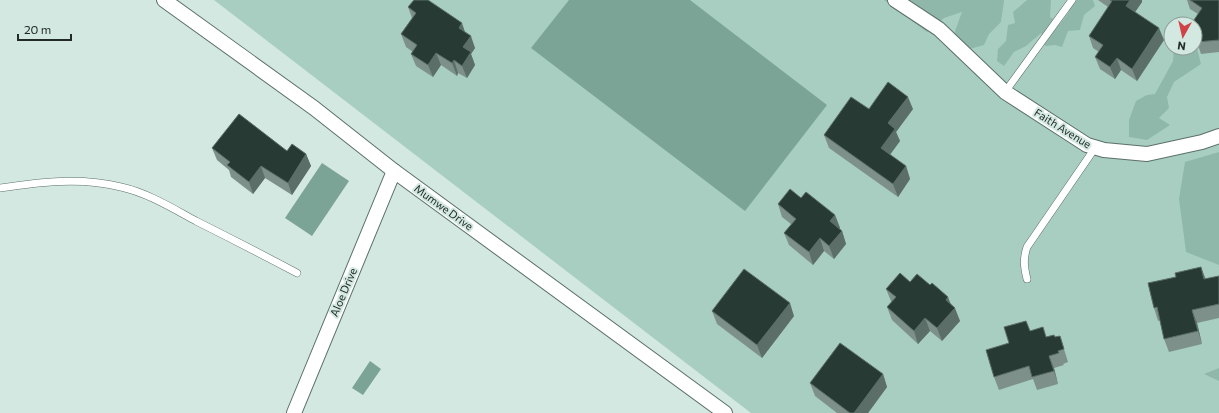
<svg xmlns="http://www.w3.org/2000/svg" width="1219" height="413" viewBox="0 0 1219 413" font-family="Commissioner,sans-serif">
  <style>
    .green { fill: #a8cec1; fill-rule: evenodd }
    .forest { fill: #8fb8ab }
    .water { fill: #7ba497 }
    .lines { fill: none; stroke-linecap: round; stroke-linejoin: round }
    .lane-casing { stroke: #5b7069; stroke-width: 8 }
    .street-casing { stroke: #5b7069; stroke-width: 16 }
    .lane { stroke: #fff; stroke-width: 7 }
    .street { stroke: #fff; stroke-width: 14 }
    .wall { fill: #7d918a }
    .shaded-wall { fill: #5b6e68 }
    .building { fill: #283a34; stroke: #5b6e68 }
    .labels { text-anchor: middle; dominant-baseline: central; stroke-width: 4; stroke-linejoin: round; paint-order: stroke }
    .street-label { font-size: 11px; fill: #222a28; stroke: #d2e8e0 }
  </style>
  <rect width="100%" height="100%" fill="#d2e8e0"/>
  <path class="green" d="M214,0H1219V413H751ZM1171,24H1195V48H1171Z"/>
  <g class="forest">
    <polygon points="884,0 1004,0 1004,1 1001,22 989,34 984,45 970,49 954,34 962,12 944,18 927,32"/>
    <polygon points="1027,0 1051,0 1050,17 1060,24 1069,12 1067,0 1093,0 1095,6 1084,15 1080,30 1068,31 1062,47 1055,45 1045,46 1041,33 1026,46 1014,52 1004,66 997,61 998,49 1006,41 1008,25 1015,23 1013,12"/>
    <polygon points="1195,41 1201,64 1174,82 1167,97 1169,108 1159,118 1170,125 1147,140 1129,137 1129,120 1136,101 1147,95 1155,94 1173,61 1174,48 1195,48"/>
    <polygon points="1219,152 1219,265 1186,252 1179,199 1185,162"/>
    <polygon points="1219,368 1219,381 1204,374"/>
  </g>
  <g class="water">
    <polygon points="569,0 690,0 827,105 745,211 531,48"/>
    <polygon points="322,163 349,181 312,236 285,218"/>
    <polygon points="370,361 381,369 363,395 352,388"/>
  </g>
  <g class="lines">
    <defs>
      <g id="lane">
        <polyline points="1005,92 1072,0"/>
        <path d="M0,188C40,182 81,177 121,187C148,193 172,208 196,221C230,238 263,255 297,273"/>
        <path d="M1027,279C1024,267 1023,259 1027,247L1095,148"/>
      </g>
      <g id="street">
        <polyline points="164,0 314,108 394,171 725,413"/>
        <polyline points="895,0 939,29 1005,92 1087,145 1104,150 1147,154 1202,142 1219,136"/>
        <polyline points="294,413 394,171"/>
      </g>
    </defs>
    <use href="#lane" class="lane-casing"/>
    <use href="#street" class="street-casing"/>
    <use href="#lane" class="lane"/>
    <use href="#street" class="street"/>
  </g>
  <g class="wall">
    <polygon points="1098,0 1142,0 1142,2 1135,12 1164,40 1137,81 1121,70 1115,79 1100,69 1095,57 1099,52 1093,48 1089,36 1108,7"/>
    <polygon points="1187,0 1219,0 1219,52 1201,54 1197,42 1198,14 1190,9"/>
    <polygon points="408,7 465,32 475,48 471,54 475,65 467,78 458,73 457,76 441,65 433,77 416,66 411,54 413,52 406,47 401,34 412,18"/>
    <polygon points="869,109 913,109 896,132 900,141 890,155 906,166 910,179 898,197 829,148 824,135"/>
    <polygon points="212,148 287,151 306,154 311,166 292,195 265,178 253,194 231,177 229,170 217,160"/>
    <polygon points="801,198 835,215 840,228 839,229 842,231 846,244 834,259 824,251 813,265 789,245 784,233 791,224 782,217 778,204"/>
    <polygon points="1219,276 1219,318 1197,323 1202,344 1169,352 1164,339 1160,320 1158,321 1154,308 1206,279"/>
    <polygon points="910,282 951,304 960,321 942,341 930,331 918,344 892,320 887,307 892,302 891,301 886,289"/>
    <polygon points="712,311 794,316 762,358 717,324"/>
    <polygon points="1026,321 1030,331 1046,337 1055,337 1060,336 1068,362 1063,364 1064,365 1054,368 1058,384 1037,390 1033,379 999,390 994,377 1009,343"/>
    <polygon points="883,374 887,387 868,413 837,413 815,396 810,383"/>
  </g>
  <g class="shaded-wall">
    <polygon points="1130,0 1142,0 1142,2 1131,18 1126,6"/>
    <polygon points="462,23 466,35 459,28"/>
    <polygon points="1159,28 1164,40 1137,81 1132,69"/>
    <polygon points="471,36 475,48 471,54 475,65 467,78 462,66 463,47"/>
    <polygon points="436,53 441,65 433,77 428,65"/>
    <polygon points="1117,58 1121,70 1115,79 1110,67"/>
    <polygon points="454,60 458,73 457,76 452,63"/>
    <polygon points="908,97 913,109 896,132 900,141 885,161 881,148 888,123"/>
    <polygon points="306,154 311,166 292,195 288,183"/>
    <polygon points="261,166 265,178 253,194 249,182"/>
    <polygon points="906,166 910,179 898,197 893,184"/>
    <polygon points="835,215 840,228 835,234 830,221"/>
    <polygon points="842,231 846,244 834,259 829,246"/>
    <polygon points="820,238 824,251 813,265 809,252"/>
    <polygon points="1201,267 1206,280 1204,279"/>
    <polygon points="948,297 953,310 946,300"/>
    <polygon points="790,303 794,316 762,358 757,345"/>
    <polygon points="955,308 960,321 942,341 937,328"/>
    <polygon points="1192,310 1197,323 1202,344 1198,331"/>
    <polygon points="925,318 930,331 918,344 914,331"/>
    <polygon points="1049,356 1054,368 1058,384 1054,371"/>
    <polygon points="883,374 887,387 868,413 854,413"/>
  </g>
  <g class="building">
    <polygon points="414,0 428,0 462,23 459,28 471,36 463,47 471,52 462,66 454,60 452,63 436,53 428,65 411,54 417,45 401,34 416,13 408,7"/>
    <polygon points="1110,0 1130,0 1126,6 1159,28 1132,69 1117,58 1110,67 1095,57 1103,45 1089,36 1112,1"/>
    <polygon points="1190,0 1219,0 1219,40 1197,42 1194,20 1202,8"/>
    <polygon points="888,82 908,97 888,123 895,129 881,148 906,166 893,184 824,135 851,97 869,109"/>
    <polygon points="239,114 287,151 292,144 306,154 288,183 261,166 249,182 227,165 230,162 212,148"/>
    <polygon points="790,189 801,198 806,192 835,215 830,221 842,231 829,246 820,238 809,252 784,233 796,219 778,204"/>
    <polygon points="1201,267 1204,279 1219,276 1219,304 1192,310 1198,331 1164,339 1157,307 1154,308 1148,283 1176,277 1175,273"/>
    <polygon points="744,269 790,303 757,345 712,311"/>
    <polygon points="900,273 910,282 917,274 930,285 932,283 948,297 946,300 955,308 937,328 925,318 914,331 887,307 896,297 886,289"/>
    <polygon points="1026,321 1030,331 1043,327 1046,337 1054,335 1055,337 1060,336 1064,349 1058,351 1059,353 1049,356 1054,371 1032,377 1029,366 994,377 986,350 1009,343 1004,327"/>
    <polygon points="840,343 883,374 854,413 850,413 810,383"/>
  </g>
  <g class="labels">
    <g class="street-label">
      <text transform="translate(1063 128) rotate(32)">Faith Avenue</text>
      <text transform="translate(444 207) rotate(36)">Mumwe Drive</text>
      <text transform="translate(343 292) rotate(-67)">Aloe Drive</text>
    </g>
  </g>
  <g transform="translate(1183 36) rotate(188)"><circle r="19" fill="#d2e8e0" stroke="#8c9c96"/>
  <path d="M0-3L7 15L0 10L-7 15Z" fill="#d14246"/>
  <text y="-6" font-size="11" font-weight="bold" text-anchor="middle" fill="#222a28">N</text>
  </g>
  <path d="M18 34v6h53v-6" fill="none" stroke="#222a28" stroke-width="2"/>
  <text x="24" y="34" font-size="12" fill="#222a28" stroke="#d2e8e0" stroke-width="3" paint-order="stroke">20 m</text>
</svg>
